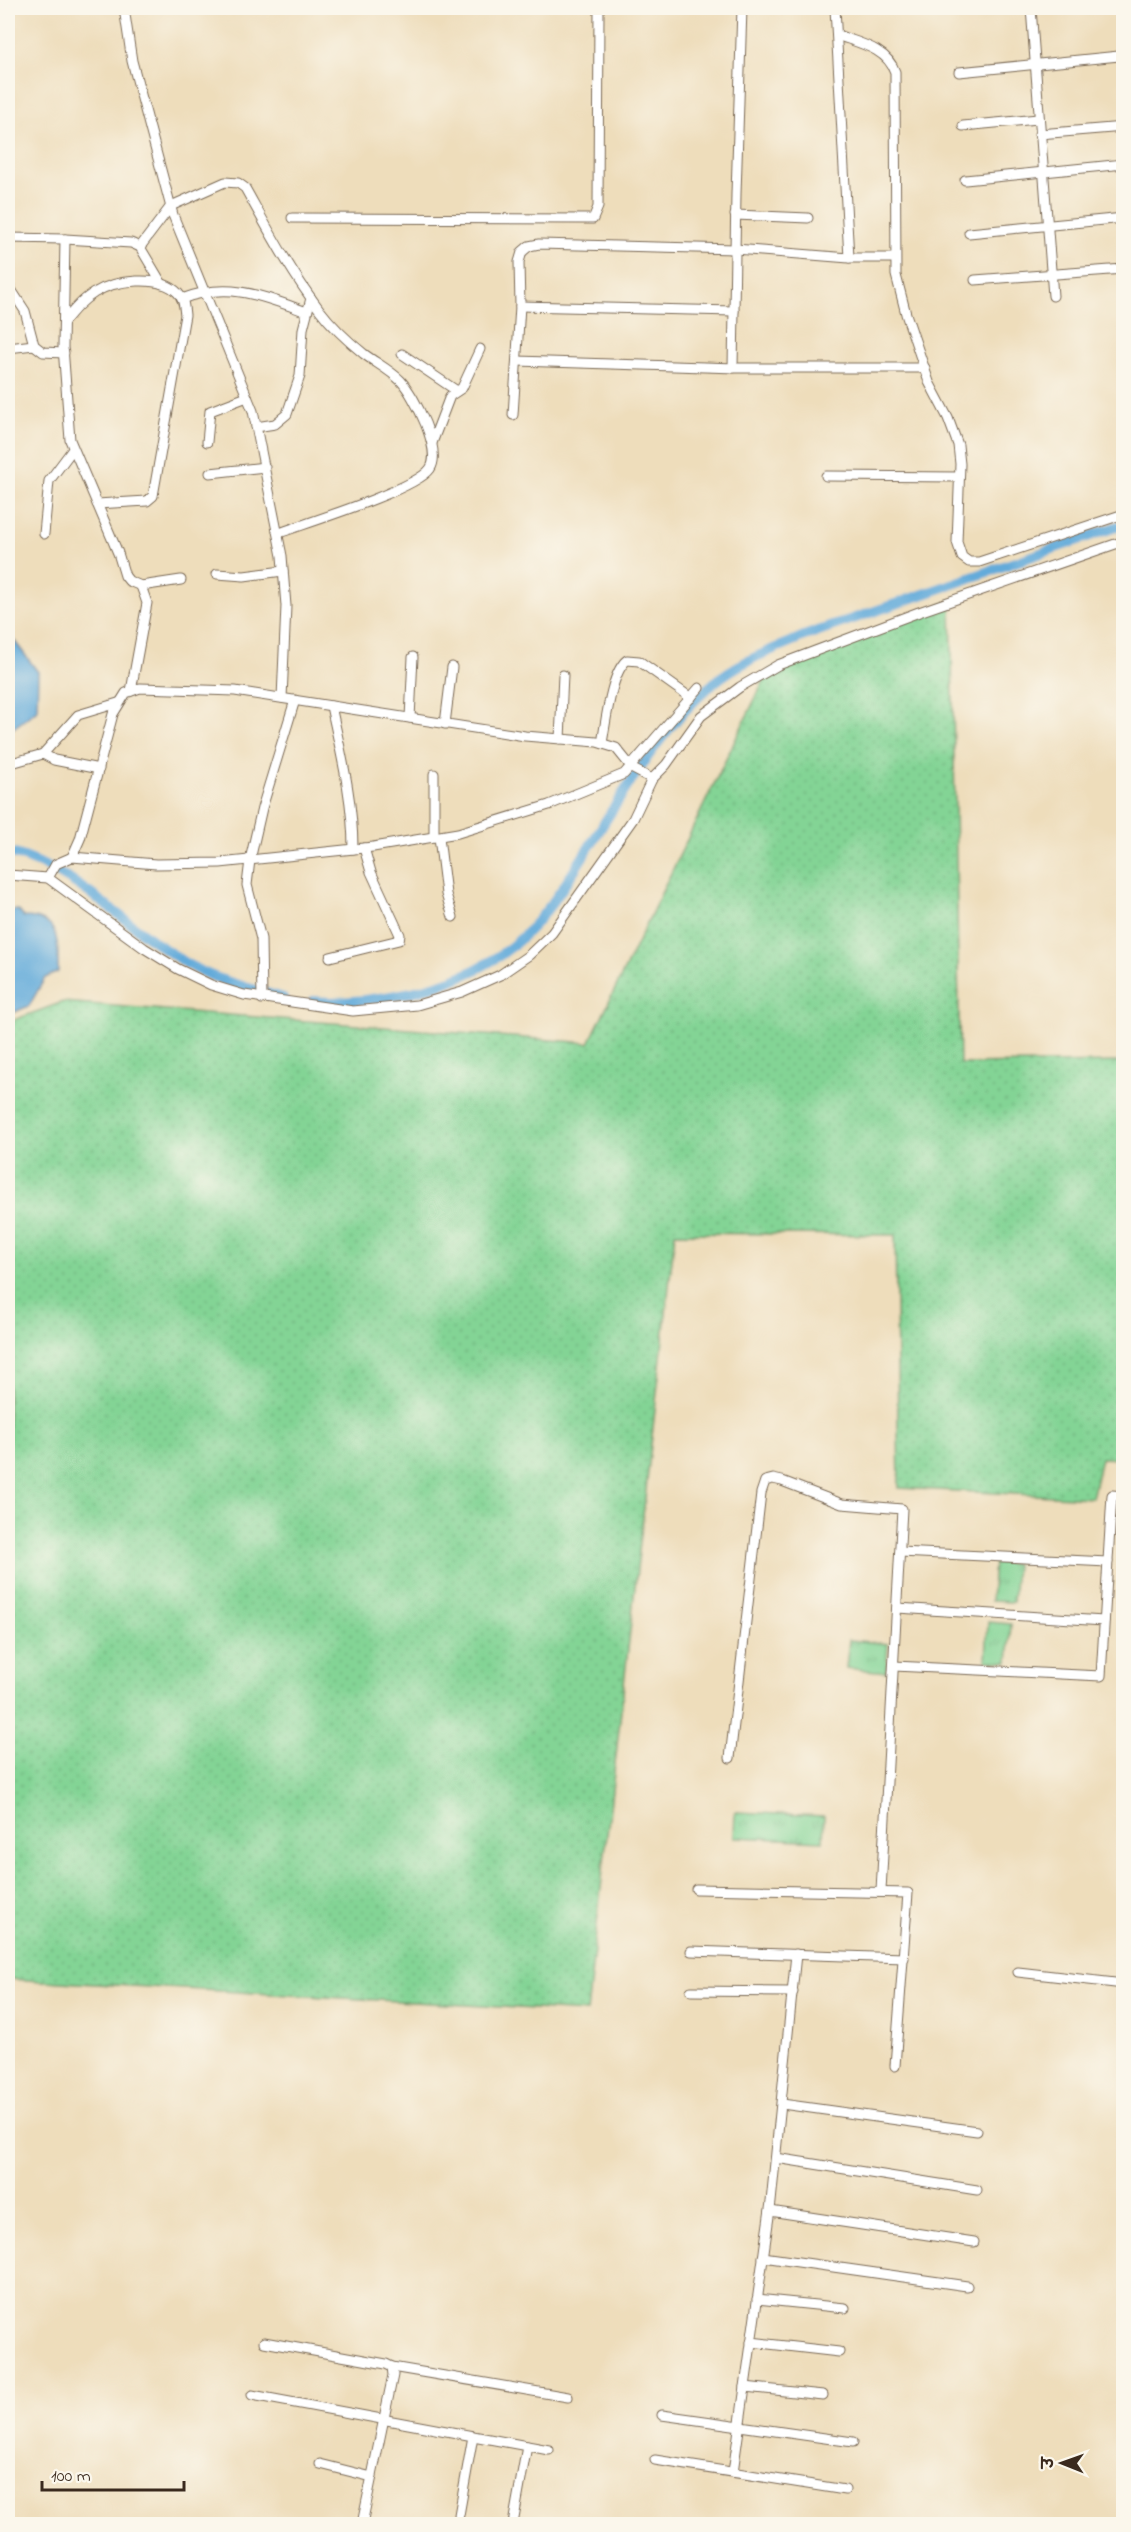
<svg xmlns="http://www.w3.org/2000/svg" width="1131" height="2532" viewBox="0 0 1131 2532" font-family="'Indie Flower','Playpen Sans Deva',sans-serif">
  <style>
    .grass { fill: url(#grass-dots); stroke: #5f7f5a; stroke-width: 1.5 }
    .park { fill: url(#park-tufts); stroke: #5f7f5a; stroke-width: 1.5 }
    .water { fill: #63abda; stroke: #4f6a7c; stroke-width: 1.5 }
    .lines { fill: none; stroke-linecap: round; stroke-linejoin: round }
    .canal { stroke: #63abda; stroke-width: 10 }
    .street-casing { stroke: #7a6955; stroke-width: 11 }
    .street { stroke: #fff; stroke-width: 9 }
  </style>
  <defs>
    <pattern id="grass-dots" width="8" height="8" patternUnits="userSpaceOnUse" patternTransform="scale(1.5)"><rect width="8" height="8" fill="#83d495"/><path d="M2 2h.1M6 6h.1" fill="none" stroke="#72b680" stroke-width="1.8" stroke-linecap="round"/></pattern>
    <pattern id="park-tufts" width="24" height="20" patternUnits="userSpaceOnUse" patternTransform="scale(1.5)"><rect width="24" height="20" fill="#83d495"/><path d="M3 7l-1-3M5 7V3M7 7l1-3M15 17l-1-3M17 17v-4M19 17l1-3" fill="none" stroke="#72b680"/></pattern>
  </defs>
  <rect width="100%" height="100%" fill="#fbf7ec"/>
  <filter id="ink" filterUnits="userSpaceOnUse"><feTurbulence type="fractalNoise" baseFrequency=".0167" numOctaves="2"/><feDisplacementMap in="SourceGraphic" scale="12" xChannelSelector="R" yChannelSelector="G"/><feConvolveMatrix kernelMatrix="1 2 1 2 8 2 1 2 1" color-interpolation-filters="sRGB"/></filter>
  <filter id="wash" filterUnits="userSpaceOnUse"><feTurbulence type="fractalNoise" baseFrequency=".008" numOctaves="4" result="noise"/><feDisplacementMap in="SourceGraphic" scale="24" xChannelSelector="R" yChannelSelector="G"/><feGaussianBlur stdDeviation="1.35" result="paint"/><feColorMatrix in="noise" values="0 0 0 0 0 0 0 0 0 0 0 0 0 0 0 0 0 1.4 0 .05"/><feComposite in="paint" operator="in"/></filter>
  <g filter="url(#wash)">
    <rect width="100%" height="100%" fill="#edb"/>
    <polygon class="grass" points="951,601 960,1064 1123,1062 1123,1459 1101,1458 1092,1498 899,1488 895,1235 675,1233 587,2012 8,1979 8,1022 63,1002 589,1043 769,670"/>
    <g class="park">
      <polygon points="994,1562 1016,1564 1013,1602 991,1601"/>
      <polygon points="988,1622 1011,1624 1008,1662 986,1661"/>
      <polygon points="849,1640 888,1644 886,1672 846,1668"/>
      <polygon points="735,1812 824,1816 823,1841 734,1837"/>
    </g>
    <g class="water">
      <polygon points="8,628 13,639 38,672 37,710 8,732"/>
      <path d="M8,910H18L24,917C61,917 58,943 58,972L45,978L29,1006L8,1015Z"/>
    </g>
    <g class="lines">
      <g class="canal">
        <path d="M8,852C79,870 128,930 191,966C217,981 254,989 283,998"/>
        <path d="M313,1001C347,1004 379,999 412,992C448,983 481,971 511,947C545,920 568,880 591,844C627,786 663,726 715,682C740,661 775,649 804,636L1124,524"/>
      </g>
    </g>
  </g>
  <g filter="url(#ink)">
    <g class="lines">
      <defs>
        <g id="street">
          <polyline points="124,8 132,61 173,215 253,411 282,556 286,606 282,698"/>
          <polyline points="835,8 849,258"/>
          <polyline points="1031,8 1053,296"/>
          <path d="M837,35C858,43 887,48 895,72L896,275L906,314L929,382L948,418L958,445L960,464L957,542L962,557L969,562H979L1124,514"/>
          <polyline points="959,72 1119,56"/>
          <polyline points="963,126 1038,119"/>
          <polyline points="1039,134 1124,127"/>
          <polyline points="965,180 1124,164"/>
          <polyline points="735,215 808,218"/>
          <polyline points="292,218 593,219 598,207 599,8"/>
          <polyline points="969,233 1124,218"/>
          <polyline points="8,238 65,239 131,243 140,247 162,284"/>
          <polyline points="65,239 63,347 70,440 118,553 125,576 129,581 141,586 147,603 131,691"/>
          <path d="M140,247L171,206L225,182L238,183L245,188C268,229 290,271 319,309C331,325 349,342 364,354C376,363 390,370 401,381C414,395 443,451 430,469C416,489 307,523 279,533"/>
          <polyline points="8,273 10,288 25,311 34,345 43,352 64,353"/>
          <polyline points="975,280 1124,269"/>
          <path d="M182,299C229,281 262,296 307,312"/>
          <polyline points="520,306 734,311"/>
          <path d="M64,322C73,311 82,300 94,293C114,280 160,274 178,293C184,299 184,307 185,315L153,496L147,501L97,504"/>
          <polyline points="8,348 34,345"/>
          <polyline points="402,354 457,391"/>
          <polyline points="517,361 736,368 925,368"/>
          <polyline points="733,368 736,194 742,8"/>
          <polyline points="513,415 520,306 519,262 522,252 529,246 539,244 735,249 849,258 895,258"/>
          <polyline points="256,427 275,424 287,414 300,376 303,329 311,298"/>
          <polyline points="207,442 210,411 247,397"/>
          <polyline points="432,443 450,396 462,388 480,349"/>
          <polyline points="210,473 265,467"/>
          <polyline points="826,476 959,477"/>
          <polyline points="44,534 49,481 73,449"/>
          <polyline points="217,574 244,576 283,571"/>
          <polyline points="141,586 181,580"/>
          <path d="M331,706C341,753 353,800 353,849"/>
          <polyline points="410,718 413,657"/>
          <polyline points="445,724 452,667"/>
          <polyline points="560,739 563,675"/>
          <path d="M602,743C606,722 611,672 627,660L639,661L691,698"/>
          <polyline points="43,754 54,760 99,769"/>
          <polyline points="8,764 43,754 78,715 118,703"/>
          <polyline points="434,837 434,774"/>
          <polyline points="439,837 446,894 453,917"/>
          <polyline points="72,857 80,839 113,714 126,693 140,688 235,691 525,736 597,742 616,748 633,769 652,779"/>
          <polyline points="8,875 48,878 144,948 178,969 211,985 244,995 353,1011 417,1005 462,992 500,975 529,955 552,933 633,819 652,779 666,765 701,716 740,687 778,665 919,612 1124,541"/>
          <polyline points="48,878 56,864 72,857 156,864 220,863 373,847 458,833 549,805 624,774 699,688"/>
          <polyline points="330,957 399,940 400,935 371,872 364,848"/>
          <polyline points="262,999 261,939 247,885 250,860 262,808 295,700"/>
          <polyline points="900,1552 1108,1562"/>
          <polyline points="897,1608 1104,1621"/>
          <polyline points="894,1666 1101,1676 1112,1495 1124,1496"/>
          <polyline points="730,1758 761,1493 765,1481 773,1479 782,1481 842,1504 902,1509 881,1891"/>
          <polyline points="696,1889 908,1893 895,2066"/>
          <polyline points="691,1951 904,1958"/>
          <polyline points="1018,1972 1124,1984"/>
          <polyline points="691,1991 793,1992"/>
          <polyline points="782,2104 977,2131"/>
          <polyline points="776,2158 977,2190"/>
          <polyline points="770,2211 974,2242"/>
          <polyline points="763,2257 967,2286"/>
          <polyline points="757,2299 845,2308"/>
          <polyline points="264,2342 386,2364 392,2367 393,2375 362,2524"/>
          <polyline points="751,2342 839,2352"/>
          <polyline points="392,2367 568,2397"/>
          <polyline points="745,2387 823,2395"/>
          <polyline points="252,2395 549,2450"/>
          <polyline points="662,2415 853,2442"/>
          <polyline points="655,2460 845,2490"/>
          <polyline points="320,2464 372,2477"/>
          <polyline points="733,2472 771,2202 796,1954"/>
          <polyline points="459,2515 473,2436"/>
          <polyline points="513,2524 527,2446"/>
        </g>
      </defs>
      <use href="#street" class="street-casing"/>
      <use href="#street" class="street"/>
    </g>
  </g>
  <rect width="1131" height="2532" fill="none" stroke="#fbf7ec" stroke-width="30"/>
  <g transform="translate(1062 2463) rotate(271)" stroke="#fbf7ec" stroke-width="4.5" paint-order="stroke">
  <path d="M0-4.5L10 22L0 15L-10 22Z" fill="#3b2a1e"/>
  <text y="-9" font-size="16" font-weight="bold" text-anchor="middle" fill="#3b2a1e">उ</text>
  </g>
  <path d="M42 2481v9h142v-9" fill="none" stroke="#3b2a1e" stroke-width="3"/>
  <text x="51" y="2481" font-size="18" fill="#3b2a1e" stroke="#fbf7ec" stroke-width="4.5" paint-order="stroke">100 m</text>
</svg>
